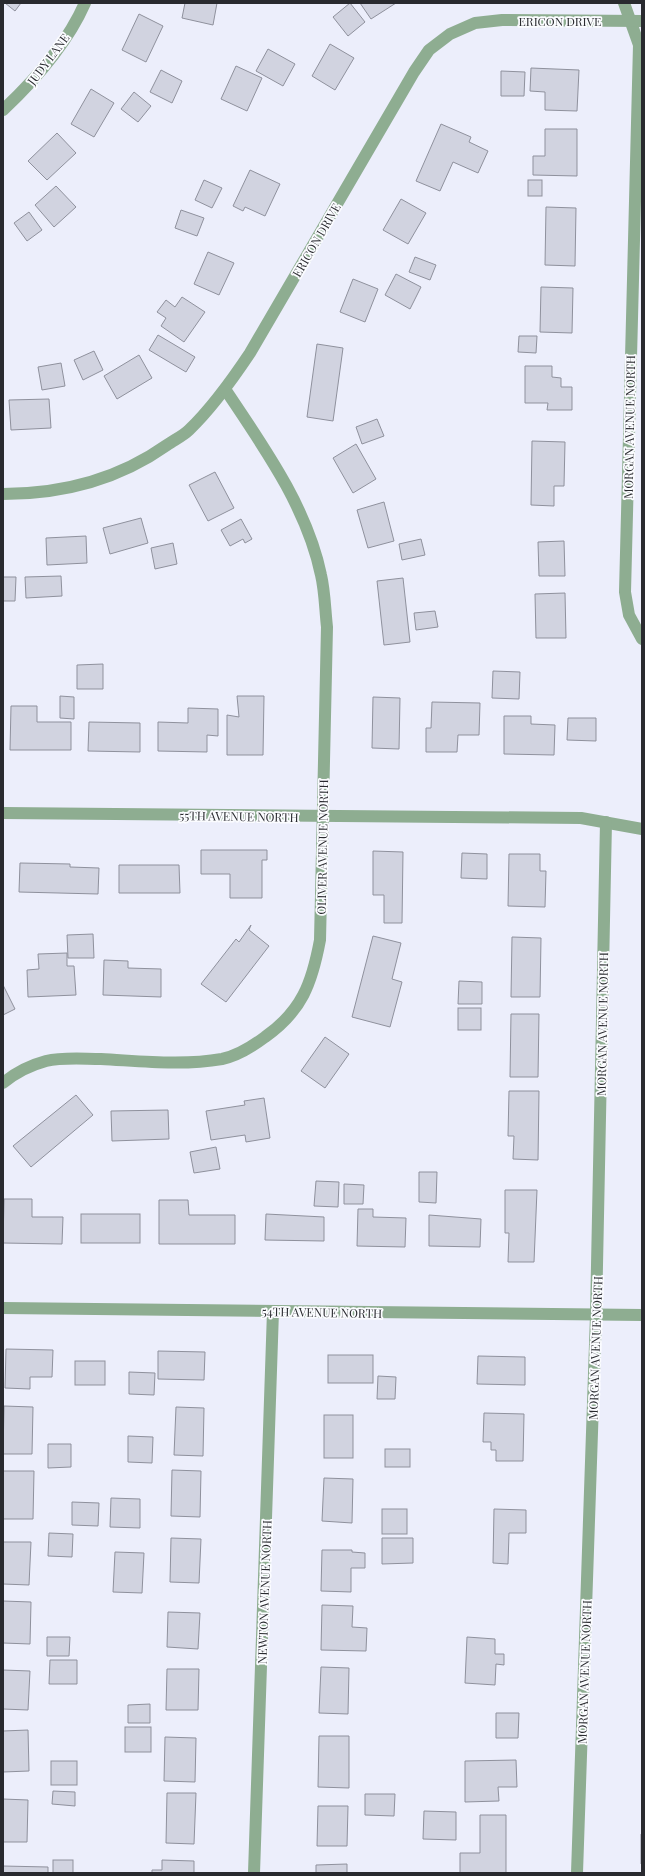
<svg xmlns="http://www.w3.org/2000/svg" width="645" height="1876" viewBox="0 0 645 1876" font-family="'Playfair Display',serif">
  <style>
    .building { fill: #d1d3e0; stroke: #8f919d }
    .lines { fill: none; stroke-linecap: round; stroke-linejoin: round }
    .minor { stroke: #8ead91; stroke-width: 12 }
    .labels { text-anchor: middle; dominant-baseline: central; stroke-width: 3.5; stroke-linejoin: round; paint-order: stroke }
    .street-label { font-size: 12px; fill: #292a2f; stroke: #fbfcff }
  </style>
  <rect width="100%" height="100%" fill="#eceefb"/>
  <g class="building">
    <polygon points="5,3 21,3 15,11"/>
    <polygon points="185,3 217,3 213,25 182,18"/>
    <polygon points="350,3 365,22 348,36 333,17"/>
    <polygon points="360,3 396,3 371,19"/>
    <polygon points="139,14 163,26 146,62 122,50"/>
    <polygon points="330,44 354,58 335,90 312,76"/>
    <polygon points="268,49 295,64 283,86 256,71"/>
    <polygon points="236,66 262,78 247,111 221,99"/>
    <polygon points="531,68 579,70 577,111 545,110 545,92 530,91"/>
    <polygon points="161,70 182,81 172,103 150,92"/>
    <polygon points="501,71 525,72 524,96 501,96"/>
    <polygon points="91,89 114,103 94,137 71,124"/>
    <polygon points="134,92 151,106 138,122 121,109"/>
    <polygon points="441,124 471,137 469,142 488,151 478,173 453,162 440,191 416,181"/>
    <polygon points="545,129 577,129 577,176 533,175 533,156 545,156"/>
    <polygon points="57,133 76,153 47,180 28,161"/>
    <polygon points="250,170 280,184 265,216 245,207 243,211 233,206"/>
    <polygon points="204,180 222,188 212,208 195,200"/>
    <rect x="528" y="180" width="14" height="16"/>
    <polygon points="56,186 76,207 54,227 35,205"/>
    <polygon points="401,199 426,213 408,244 383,230"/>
    <polygon points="546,207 576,208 575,266 545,265"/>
    <polygon points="181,210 204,218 197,236 175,228"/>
    <polygon points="29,212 42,230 27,241 14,223"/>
    <polygon points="208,252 234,263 219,295 194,284"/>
    <polygon points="415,257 436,265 430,280 409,272"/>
    <polygon points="396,274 421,287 410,309 385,295"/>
    <polygon points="353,279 378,289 365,322 340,312"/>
    <polygon points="541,287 573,288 572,333 540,332"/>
    <polygon points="182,297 205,312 184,342 161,326 166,318 157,312 166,300 175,307"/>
    <polygon points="158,335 195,357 186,372 149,350"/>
    <polygon points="519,336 537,336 536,353 518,352"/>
    <polygon points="317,344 343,348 333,421 307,417"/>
    <polygon points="94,351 103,370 83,380 74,360"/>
    <polygon points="139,355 152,378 117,399 104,376"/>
    <polygon points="61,363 65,386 42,390 38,367"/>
    <polygon points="525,366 552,366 552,377 561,378 561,387 572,387 572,410 547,410 548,403 525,403"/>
    <polygon points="49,399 51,428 11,430 9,400"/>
    <polygon points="377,419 384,436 362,444 356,427"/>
    <polygon points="532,441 565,442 564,486 554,486 554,506 531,505"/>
    <polygon points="356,444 376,479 353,493 333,458"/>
    <polygon points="215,472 234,508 208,521 189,485"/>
    <polygon points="384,502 394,541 368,548 357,510"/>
    <polygon points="141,518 148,543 110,554 103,528"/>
    <polygon points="241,519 252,539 245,543 243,539 230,546 221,530"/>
    <polygon points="86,536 87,563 47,565 46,538"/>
    <polygon points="421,539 425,555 402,560 399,544"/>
    <polygon points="564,541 565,576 539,576 538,542"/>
    <polygon points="173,543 177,564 155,569 151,548"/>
    <polygon points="61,576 62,596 26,598 25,577"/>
    <polygon points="3,577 16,577 15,601 3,601"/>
    <polygon points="403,578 410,642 384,645 377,581"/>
    <polygon points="565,593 566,638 536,638 535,594"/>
    <polygon points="435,611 438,627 416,630 414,613"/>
    <polygon points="103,664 103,689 77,689 77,665"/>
    <polygon points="493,671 520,672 519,699 492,698"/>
    <polygon points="60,696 74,697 74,719 60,718"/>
    <polygon points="237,696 264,696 263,755 227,755 227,715 239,717"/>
    <polygon points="373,697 400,698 399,749 372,748"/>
    <polygon points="432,702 480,703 479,735 458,735 457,752 426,752 426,728 431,728"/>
    <polygon points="11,706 37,706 37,722 71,722 71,750 10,750"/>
    <polygon points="188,708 218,709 218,736 207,735 207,752 158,751 158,722 188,723"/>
    <polygon points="504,716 531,716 531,724 555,725 554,755 504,754"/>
    <polygon points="568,718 596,718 596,741 567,740"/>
    <polygon points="89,722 140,723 140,752 88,751"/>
    <polygon points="201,850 267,850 267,860 262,860 262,898 230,898 230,874 201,874"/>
    <polygon points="373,851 403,852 402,923 384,923 384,895 373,895"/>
    <polygon points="462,853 487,854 487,879 461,878"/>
    <polygon points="509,854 540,854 540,871 546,871 545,907 508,906"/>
    <polygon points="20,863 70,864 70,867 99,868 98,894 19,892"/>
    <polygon points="119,865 179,865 180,893 119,893"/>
    <polygon points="251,925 249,930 269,946 226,1002 201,984 236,939 239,942"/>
    <polygon points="93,934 94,958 68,958 67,935"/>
    <polygon points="373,936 401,943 392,979 402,982 390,1027 352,1017"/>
    <polygon points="512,937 541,938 540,997 511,997"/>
    <polygon points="67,953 67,966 74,966 76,995 28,997 27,970 39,969 38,954"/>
    <polygon points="104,960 128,961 128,968 161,969 161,997 103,995"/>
    <polygon points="459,981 482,982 482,1004 458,1004"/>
    <polygon points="3,985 15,1009 3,1015"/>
    <rect x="458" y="1008" width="23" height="22"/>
    <polygon points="511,1014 539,1014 538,1077 510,1077"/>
    <polygon points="325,1037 349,1054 325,1088 301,1071"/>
    <polygon points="509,1091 539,1091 538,1160 513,1159 514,1136 508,1136"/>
    <polygon points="76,1095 93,1115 31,1167 13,1146"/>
    <polygon points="264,1098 270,1138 246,1142 245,1135 211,1140 206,1111 245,1105 244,1101"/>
    <polygon points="168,1110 169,1139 112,1141 111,1111"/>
    <polygon points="216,1147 220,1169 194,1173 190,1152"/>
    <polygon points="419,1172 437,1172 436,1203 419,1202"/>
    <polygon points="316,1181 339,1182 338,1207 314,1206"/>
    <polygon points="344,1184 364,1185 363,1204 344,1204"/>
    <polygon points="505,1190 537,1190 534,1262 508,1262 509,1233 505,1233"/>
    <polygon points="4,1199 32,1199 32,1217 63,1217 62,1244 3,1243"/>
    <polygon points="159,1200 188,1200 189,1215 235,1215 235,1244 159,1244"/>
    <polygon points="358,1209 373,1209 373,1217 406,1218 405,1247 357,1246"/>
    <rect x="81" y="1214" width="59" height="29"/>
    <polygon points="266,1214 324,1217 324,1241 265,1240"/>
    <polygon points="429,1215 481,1219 480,1247 429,1246"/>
    <polygon points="6,1349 53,1350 52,1377 30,1377 30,1389 5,1388"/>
    <polygon points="158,1351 205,1352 204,1380 158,1379"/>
    <rect x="328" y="1355" width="45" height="28"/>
    <polygon points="478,1356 525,1357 525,1385 477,1384"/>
    <rect x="75" y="1361" width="30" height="24"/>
    <polygon points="129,1372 155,1373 154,1395 129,1394"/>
    <polygon points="378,1376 396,1377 395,1399 377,1399"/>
    <polygon points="4,1406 33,1407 32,1454 3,1454"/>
    <polygon points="176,1407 204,1408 203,1456 174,1455"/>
    <polygon points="484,1413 524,1414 523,1461 496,1461 496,1450 491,1450 491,1442 483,1442"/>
    <rect x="324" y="1415" width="29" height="43"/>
    <polygon points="128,1436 153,1437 152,1463 128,1462"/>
    <polygon points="48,1444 71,1444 71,1467 48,1468"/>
    <rect x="385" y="1449" width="25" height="18"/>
    <polygon points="172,1470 201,1471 200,1517 171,1516"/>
    <polygon points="3,1471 34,1471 33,1519 3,1519"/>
    <polygon points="324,1478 353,1479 352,1523 322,1521"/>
    <polygon points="111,1498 140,1499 140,1528 110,1527"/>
    <polygon points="72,1502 99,1503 98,1526 72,1525"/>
    <rect x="382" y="1509" width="25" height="25"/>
    <polygon points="494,1509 526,1510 526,1533 509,1533 508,1564 493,1563"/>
    <polygon points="49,1533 73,1534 72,1557 48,1556"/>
    <polygon points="171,1538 201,1539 199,1583 170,1582"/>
    <polygon points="382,1538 413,1538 413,1563 382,1564"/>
    <polygon points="3,1542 31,1542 29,1585 3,1584"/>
    <polygon points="322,1550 352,1550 352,1552 365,1553 365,1568 351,1568 351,1592 321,1591"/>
    <polygon points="115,1552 144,1553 142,1593 113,1592"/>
    <polygon points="3,1601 31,1602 30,1644 3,1643"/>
    <polygon points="322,1605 353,1606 352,1627 367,1628 366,1651 321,1650"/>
    <polygon points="168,1612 200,1613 198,1649 167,1647"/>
    <polygon points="47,1637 70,1637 69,1656 47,1656"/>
    <polygon points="467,1637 495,1639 495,1654 504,1654 504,1665 496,1664 495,1685 465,1683"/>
    <polygon points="50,1660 77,1660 77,1684 49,1684"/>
    <polygon points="321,1667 349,1668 348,1714 319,1713"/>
    <polygon points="167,1669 199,1669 198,1710 166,1710"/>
    <polygon points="3,1670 30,1671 28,1710 3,1709"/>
    <polygon points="150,1704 150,1723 128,1723 128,1705"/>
    <polygon points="496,1713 519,1713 518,1738 496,1738"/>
    <rect x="125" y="1727" width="26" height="25"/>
    <polygon points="28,1730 29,1771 3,1772 3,1731"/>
    <polygon points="319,1736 349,1736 349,1788 318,1787"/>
    <polygon points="165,1737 196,1738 195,1782 164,1781"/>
    <polygon points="516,1760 517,1787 498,1787 499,1801 465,1802 465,1761"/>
    <rect x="51" y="1761" width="26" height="24"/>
    <polygon points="53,1791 75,1792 75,1806 52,1804"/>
    <polygon points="167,1793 196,1793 194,1844 166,1843"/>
    <polygon points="365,1794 395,1794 394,1816 365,1815"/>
    <polygon points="3,1799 28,1800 27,1842 3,1842"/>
    <polygon points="318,1806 348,1806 347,1846 317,1846"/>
    <polygon points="424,1811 456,1812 456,1840 423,1839"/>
    <polygon points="480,1815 506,1815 506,1873 460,1873 460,1853 480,1853"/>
    <polygon points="641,1834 642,1834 642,1865 641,1864"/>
    <rect x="53" y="1860" width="20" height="13"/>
    <polygon points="162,1860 194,1861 194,1873 152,1873 152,1870 162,1870"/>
    <polygon points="347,1864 347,1873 316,1873 316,1865"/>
    <polygon points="3,1866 48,1867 48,1873 3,1873"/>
  </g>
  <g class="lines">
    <g class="minor">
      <polyline points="624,3 639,45 625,592 629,615 642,639"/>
      <path d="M3,110C35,80 67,44 85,3"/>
      <path d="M3,494C62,494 119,479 167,445C174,440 183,436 189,430C213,407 232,380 250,353L414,72L429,50L450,34L475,23L502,20L642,21"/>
      <polyline points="3,813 581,818 642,829"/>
      <path d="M3,1083C15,1073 31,1065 46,1061C63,1057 83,1059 101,1059C140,1061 182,1066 222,1059C237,1056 253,1046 265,1037C302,1011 312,983 320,940L327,627C325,610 325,592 321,575C307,507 263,446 225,389"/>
      <polyline points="3,1308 642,1315"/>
      <polyline points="254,1873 273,1311"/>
      <polyline points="577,1873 596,1315 606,822"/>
    </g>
  </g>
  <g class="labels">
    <g class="street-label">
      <text x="560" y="21">ERICON DRIVE</text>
      <text transform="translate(48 59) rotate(-53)">JUDY LANE</text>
      <text transform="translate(316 240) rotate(-60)">ERICON DRIVE</text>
      <text transform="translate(629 427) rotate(-89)">MORGAN AVENUE NORTH</text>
      <text transform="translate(239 816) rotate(1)">55TH AVENUE NORTH</text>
      <text transform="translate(322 847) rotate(-89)">OLIVER AVENUE NORTH</text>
      <text transform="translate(602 1024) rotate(-89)">MORGAN AVENUE NORTH</text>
      <text transform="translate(322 1312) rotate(1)">54TH AVENUE NORTH</text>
      <text transform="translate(595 1348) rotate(-88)">MORGAN AVENUE NORTH</text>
      <text transform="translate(264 1592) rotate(-88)">NEWTON AVENUE NORTH</text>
      <text transform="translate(584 1672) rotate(-88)">MORGAN AVENUE NORTH</text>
    </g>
  </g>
  <rect width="645" height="1876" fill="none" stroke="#292a2f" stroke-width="8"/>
</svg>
